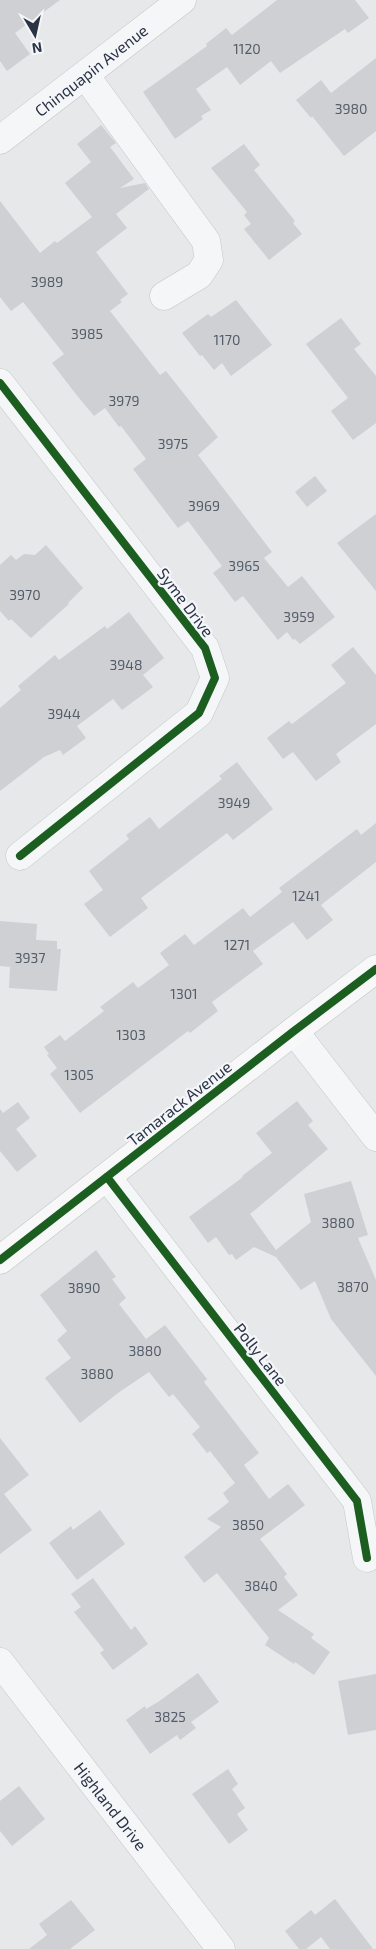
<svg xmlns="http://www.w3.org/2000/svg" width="376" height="1949" viewBox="0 0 376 1949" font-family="'Exo 2',sans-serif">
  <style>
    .building { fill: #ced0d3 }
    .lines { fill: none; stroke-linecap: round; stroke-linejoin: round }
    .minor-casing { stroke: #c4c6c8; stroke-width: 29 }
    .major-casing { stroke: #c2c5c8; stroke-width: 29 }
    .minor { stroke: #f5f6f7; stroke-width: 28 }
    .major { stroke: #f8f8f8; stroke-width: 28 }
    .cycleway-casing { stroke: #f4f6f9; stroke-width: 11 }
    .cycleway { stroke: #1b5e20; stroke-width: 8 }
    .labels { text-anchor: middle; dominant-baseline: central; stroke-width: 4.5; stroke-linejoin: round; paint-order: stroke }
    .number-label { font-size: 14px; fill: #545c69 }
    .street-label { font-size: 16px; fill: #2b3445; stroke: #f4f6f9 }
  </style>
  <rect width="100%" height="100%" fill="#e6e8ea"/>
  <g class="building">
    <polygon points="0,0 60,0 15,33 30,54 7,71 0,61"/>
    <polygon points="277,0 355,0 369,18 348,33 345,29 280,73 271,61 240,85 227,67 196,89 211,110 201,116 203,119 175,139 143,92 207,46 206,44 226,28 232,35"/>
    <polygon points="376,58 376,131 344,156 312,116 311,118 296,100 321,80 331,93"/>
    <polygon points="101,125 116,143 110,147 134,179 120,188 145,183 149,189 116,214 127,228 96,252 128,294 120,300 122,302 110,311 160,375 166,371 218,437 198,455 272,552 264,558 288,587 302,576 335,617 300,644 295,639 293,640 287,632 278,640 243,596 235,602 213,573 222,566 188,521 178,528 133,469 146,459 121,426 119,427 105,408 94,416 75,393 52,363 64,354 23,302 11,311 0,297 0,201 40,253 55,241 57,243 92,217 65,183 91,162 77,144"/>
    <polygon points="244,144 260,165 254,170 295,221 293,223 302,234 269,260 244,229 251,224 244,215 247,212 211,168"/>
    <polygon points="236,300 272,345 231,376 222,363 214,370 202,355 200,356 182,333 208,314 211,317"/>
    <polygon points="341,318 361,344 354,349 376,376 376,423 353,440 331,411 348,398 306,344"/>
    <polygon points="315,476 327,491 307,507 295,492"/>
    <polygon points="376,514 376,591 337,543"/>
    <polygon points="46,545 83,588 68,603 69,604 31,638 11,619 9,621 0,611 0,565 11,555 16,560 24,554 35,555"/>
    <polygon points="129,612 164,658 143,675 153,687 122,710 113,699 77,726 86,738 63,755 60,750 44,757 0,791 0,708 21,690 18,686 55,655 59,660 105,626 107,629"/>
    <polygon points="353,647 376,675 376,724 336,754 341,762 316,781 293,752 283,759 267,738 289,721 292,724 346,683 331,665"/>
    <polygon points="237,762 273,809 233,840 227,833 141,898 148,908 110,937 84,904 103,890 89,871 129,839 126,835 150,817 159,829 222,779 219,776"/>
    <polygon points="376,823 376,862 321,905 333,920 307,940 293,922 253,951 263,964 212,1002 218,1011 190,1033 188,1031 80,1113 50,1074 57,1068 47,1055 49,1054 44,1047 60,1035 65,1041 104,1011 100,1007 133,982 138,988 169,965 160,953 185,934 194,945 243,908 250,917 282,892 279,888 345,838 357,829 361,835"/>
    <polygon points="0,921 37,924 36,940 57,941 57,949 61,949 57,991 9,988 10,967 0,966"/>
    <polygon points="297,1101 313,1121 308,1125 328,1149 250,1214 276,1250 311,1222 304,1194 351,1181 368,1235 358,1238 376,1280 376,1376 331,1319 315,1281 301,1290 276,1257 254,1247 236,1260 232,1254 229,1255 216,1237 208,1243 189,1217 243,1177 242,1176 272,1153 256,1133"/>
    <polygon points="18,1102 30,1118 16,1129 37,1156 17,1172 0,1151 0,1109 3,1113"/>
    <polygon points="96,1250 116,1277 112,1279 126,1298 119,1304 146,1339 165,1325 207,1379 204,1382 259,1453 244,1465 269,1499 288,1484 305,1505 260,1539 287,1574 284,1577 298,1595 278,1610 314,1634 311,1638 330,1652 314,1675 295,1662 294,1664 265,1645 269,1638 217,1573 204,1583 184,1557 221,1527 207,1519 229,1502 223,1493 235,1483 210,1451 207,1453 192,1434 200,1427 173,1394 169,1397 149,1372 118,1393 80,1423 45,1378 71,1358 57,1340 67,1331 40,1295"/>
    <polygon points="0,1438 29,1475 4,1494 32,1530 0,1554"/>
    <polygon points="100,1510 125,1544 77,1580 49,1543 71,1526 73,1530"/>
    <polygon points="93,1578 131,1630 135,1626 148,1644 113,1670 100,1653 104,1650 74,1612 81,1607 71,1594"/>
    <polygon points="198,1673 219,1702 191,1722 196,1728 180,1740 177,1735 150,1754 126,1720 145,1706 146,1709 158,1702"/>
    <polygon points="376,1674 376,1730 348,1735 338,1681"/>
    <polygon points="228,1769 238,1784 232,1789 245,1808 237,1814 248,1830 229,1844 192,1794"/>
    <polygon points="19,1786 45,1819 12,1846 0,1831 0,1801"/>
    <polygon points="335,1899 373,1949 330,1949 321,1937 306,1949 299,1949 285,1931 311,1910 315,1915"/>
    <polygon points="71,1900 95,1930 70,1949 29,1949 47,1935 39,1924"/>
  </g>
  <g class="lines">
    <defs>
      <g id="minor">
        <polyline points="85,75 206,241 209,260 199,275 164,296"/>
        <polyline points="0,140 182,0"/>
        <polyline points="0,383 205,648 215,678 199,713 20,856"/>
        <polyline points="294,1031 376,1137"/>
        <polyline points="107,1177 357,1501 367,1558"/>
        <polyline points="0,1662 221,1949"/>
      </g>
      <polyline id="major" points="0,1260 294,1031 376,969"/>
    </defs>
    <use href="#minor" class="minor-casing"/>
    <use href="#major" class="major-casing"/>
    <use href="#minor" class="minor"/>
    <use href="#major" class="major"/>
    <defs>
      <g id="cycleway">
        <polyline points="0,383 205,648 215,678 199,713 20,856"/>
        <polyline points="107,1177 357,1501 367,1558"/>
        <polyline points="0,1260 294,1031 376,969"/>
      </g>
    </defs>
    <use href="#cycleway" class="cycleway-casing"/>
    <use href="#cycleway" class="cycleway"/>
  </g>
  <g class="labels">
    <g class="number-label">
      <text x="247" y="48">1120</text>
      <text x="351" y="108">3980</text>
      <text x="47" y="281">3989</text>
      <text x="87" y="333">3985</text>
      <text x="227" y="339">1170</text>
      <text x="124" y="400">3979</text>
      <text x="173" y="443">3975</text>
      <text x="204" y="505">3969</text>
      <text x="244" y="565">3965</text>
      <text x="25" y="594">3970</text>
      <text x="299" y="616">3959</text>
      <text x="126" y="664">3948</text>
      <text x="64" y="713">3944</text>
      <text x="234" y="802">3949</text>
      <text x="306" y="895">1241</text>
      <text x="237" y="944">1271</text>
      <text x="30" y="957">3937</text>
      <text x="184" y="993">1301</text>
      <text x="131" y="1034">1303</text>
      <text x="79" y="1074">1305</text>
      <text x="338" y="1222">3880</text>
      <text x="353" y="1286">3870</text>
      <text x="84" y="1287">3890</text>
      <text x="145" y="1350">3880</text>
      <text x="97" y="1373">3880</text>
      <text x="248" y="1524">3850</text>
      <text x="261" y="1585">3840</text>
      <text x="170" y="1716">3825</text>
    </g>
    <g class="street-label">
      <text transform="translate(91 70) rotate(-38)">Chinquapin Avenue</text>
      <text transform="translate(186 602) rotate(53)">Syme Drive</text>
      <text transform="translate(179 1103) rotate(-38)">Tamarack Avenue</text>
      <text transform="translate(261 1354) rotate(52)">Polly Lane</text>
      <text transform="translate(111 1806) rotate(52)">Highland Drive</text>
    </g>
  </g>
  <g transform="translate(35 35) rotate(171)" stroke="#f4f6f9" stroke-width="4" paint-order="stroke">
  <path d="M0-4L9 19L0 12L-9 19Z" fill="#2b3445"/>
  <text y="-8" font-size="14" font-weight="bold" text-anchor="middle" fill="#2b3445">N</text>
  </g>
</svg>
